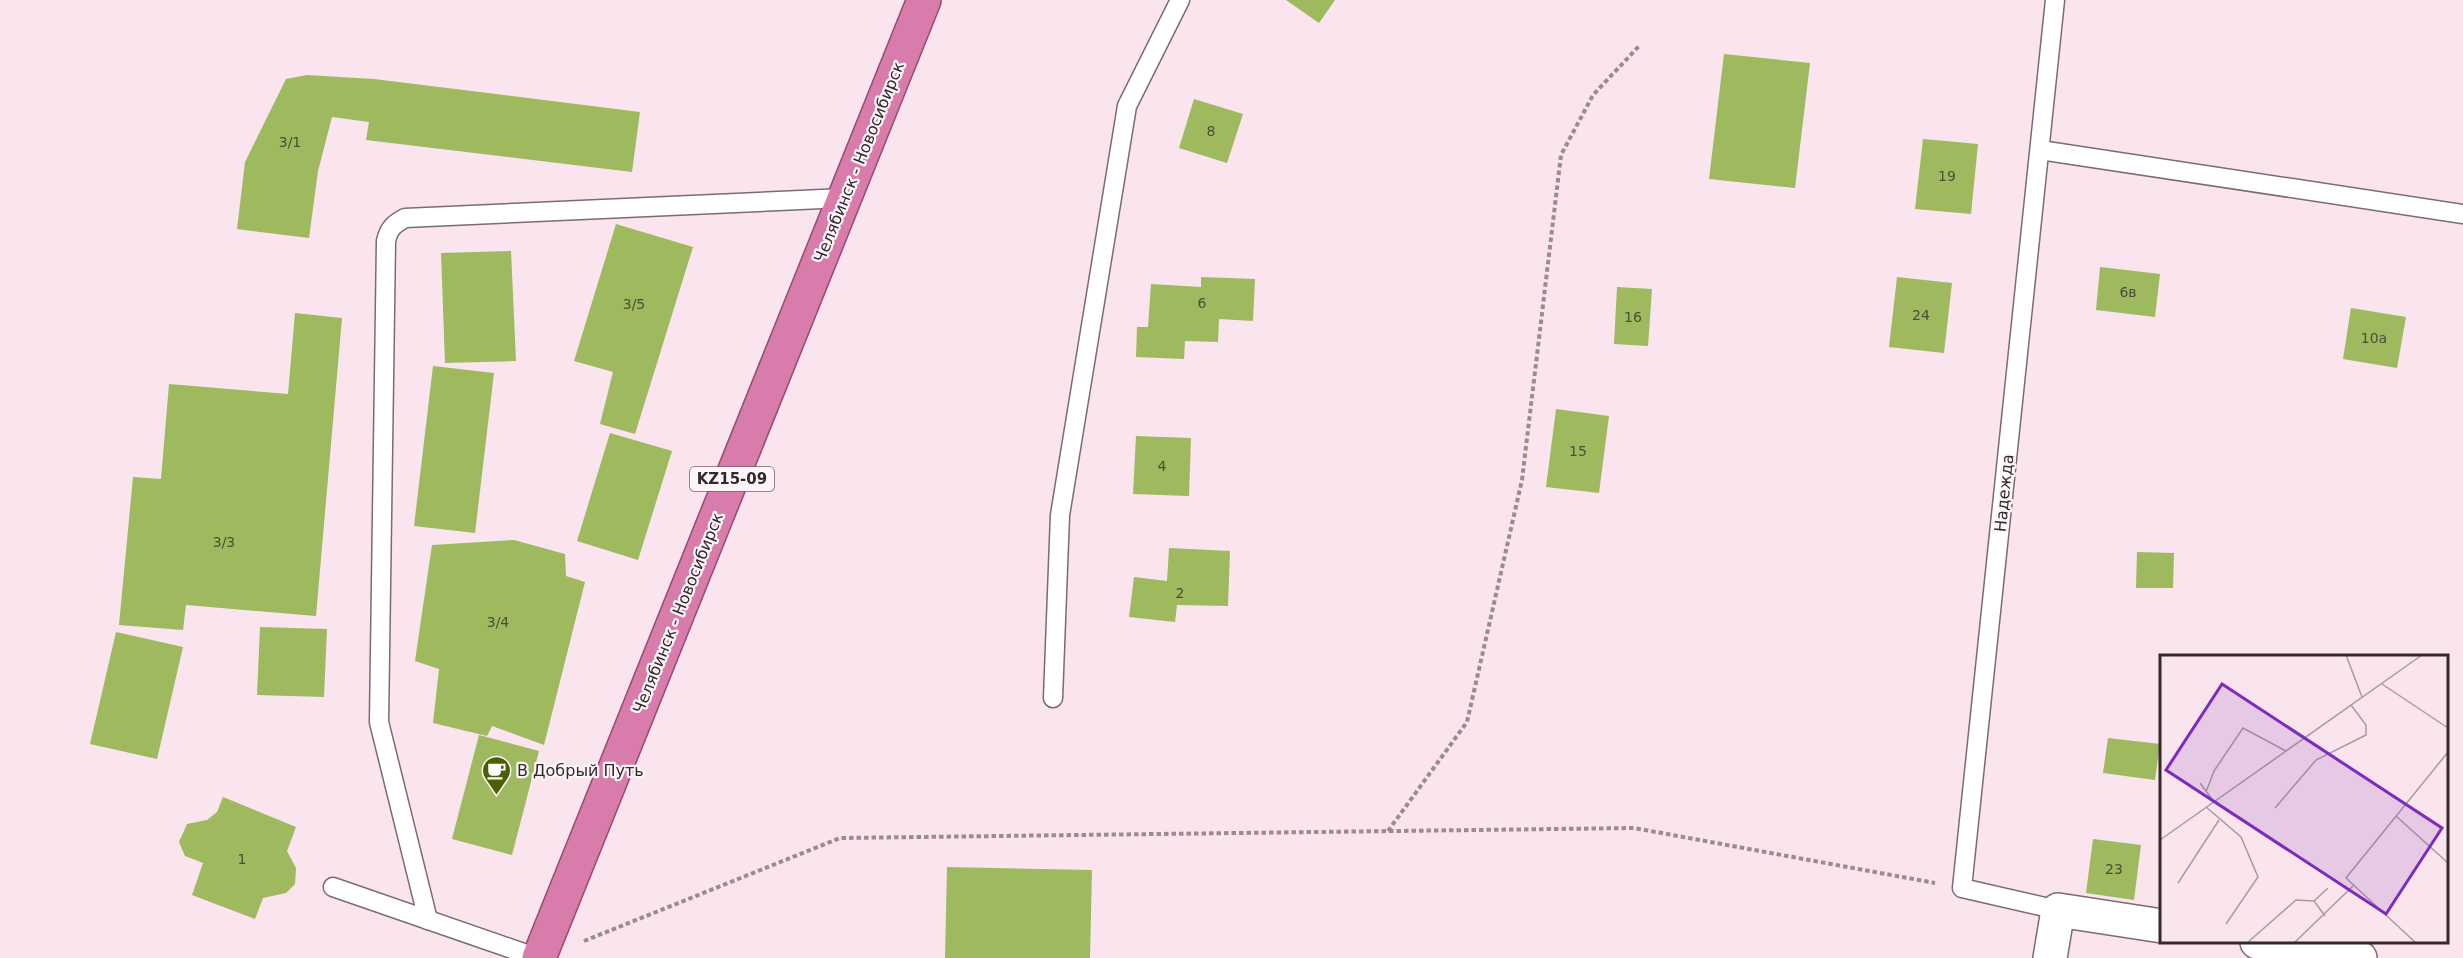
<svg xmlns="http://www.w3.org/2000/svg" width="2463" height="958" viewBox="0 0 2463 958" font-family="'DejaVu Sans',sans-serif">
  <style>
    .building { fill: #9eb95e }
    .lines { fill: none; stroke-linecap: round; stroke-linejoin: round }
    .service-casing { stroke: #7d6a72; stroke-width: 21 }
    .minor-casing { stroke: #7d6a72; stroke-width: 36 }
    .trunk-casing { stroke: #974a72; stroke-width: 36 }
    .path { stroke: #9a8b91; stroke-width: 4; stroke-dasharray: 4.5 3; stroke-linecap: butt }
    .service { stroke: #fff; stroke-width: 18 }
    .minor { stroke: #fff; stroke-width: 33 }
    .trunk { stroke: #d87cac; stroke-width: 33 }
    .labels { text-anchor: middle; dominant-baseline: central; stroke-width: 4.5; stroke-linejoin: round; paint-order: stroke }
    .number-label { font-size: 14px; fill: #4c4d38 }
    .shield { fill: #fef5f9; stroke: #6e666a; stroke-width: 1.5 }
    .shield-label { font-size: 15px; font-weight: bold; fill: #31292c }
    .street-label { font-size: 16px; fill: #31292c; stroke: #fef5f9 }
    .poi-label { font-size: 16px; fill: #31292c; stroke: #fef5f9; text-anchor: start }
    .inset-road { fill: none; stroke: #aa99a0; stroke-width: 1.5 }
    .view { fill: #7b2cbf; fill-opacity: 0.15; stroke: #7b2cbf; stroke-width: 3 }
    .inset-edge { fill: none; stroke: #31292c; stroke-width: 3 }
  </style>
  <rect width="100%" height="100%" fill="#fae4ed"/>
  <g class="building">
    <polygon points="1286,0 1335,0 1319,23"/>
    <polygon points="1724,54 1810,63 1795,188 1709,179"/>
    <polygon points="307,75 374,79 640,112 632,172 366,140 369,122 332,117 318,171 309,238 237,229 245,162 286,79"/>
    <polygon points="1194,99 1243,114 1227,163 1179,148"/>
    <polygon points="1923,139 1978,144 1971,214 1915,209"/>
    <polygon points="616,224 693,247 635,434 600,424 613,372 574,361"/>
    <polygon points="511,251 516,361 445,363 441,253"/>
    <polygon points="2100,267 2160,274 2155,317 2096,310"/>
    <polygon points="1201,277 1255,279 1253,321 1219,319 1218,342 1185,341 1184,359 1136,357 1137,327 1148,327 1151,284 1201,287"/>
    <polygon points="1897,277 1952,283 1944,353 1889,347"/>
    <polygon points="1617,287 1652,289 1648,346 1614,344"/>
    <polygon points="2351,308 2406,317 2397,368 2343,359"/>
    <polygon points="295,313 342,318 316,616 186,605 183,630 119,625 133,477 161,479 169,384 288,394"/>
    <polygon points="433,366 494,373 475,533 414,526"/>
    <polygon points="1556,409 1609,416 1599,493 1546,487"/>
    <polygon points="610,433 672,451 638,560 577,541"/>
    <polygon points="1136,436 1191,438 1189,496 1133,494"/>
    <polygon points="514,540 565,554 566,576 585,582 544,745 492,726 487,736 433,723 439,669 415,661 432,545"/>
    <polygon points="1169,548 1230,551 1228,606 1177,605 1175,622 1129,617 1134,577 1167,581"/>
    <polygon points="2137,552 2174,553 2173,588 2136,588"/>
    <polygon points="260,627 327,629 324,697 257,695"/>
    <polygon points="116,632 183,647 157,759 90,744"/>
    <polygon points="479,735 539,751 512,855 452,839"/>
    <polygon points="2108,738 2160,744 2155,780 2103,773"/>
    <polygon points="223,797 296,827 287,851 296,868 295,884 286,893 263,898 255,919 192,895 203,863 185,856 179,842 187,824 207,820 217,812"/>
    <polygon points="2093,839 2141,845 2134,900 2086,893"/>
    <polygon points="947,867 1092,870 1090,958 945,958"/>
  </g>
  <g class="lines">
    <defs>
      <g id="service">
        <polyline points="2055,0 1962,888 2058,910"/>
        <polyline points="2040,150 2463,214"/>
        <polyline points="1053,698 1060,515 1127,106 1180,0"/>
        <polyline points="333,887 538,958"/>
        <path d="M428,920L379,722L386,241C389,228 394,224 405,218L844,198"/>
      </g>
      <g id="minor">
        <polyline points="2257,942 2360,958"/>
        <polyline points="2050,958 2058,910 2162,926"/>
      </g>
      <polyline id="trunk" points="539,958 924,0"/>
    </defs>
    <use href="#service" class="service-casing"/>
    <use href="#minor" class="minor-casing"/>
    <use href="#trunk" class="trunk-casing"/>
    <g class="path">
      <polyline points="1388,831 1467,722 1522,480 1561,155 1593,95 1640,45"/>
      <polyline points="584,941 840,838 1634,828 1935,883"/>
    </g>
    <use href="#service" class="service"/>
    <use href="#minor" class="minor"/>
    <use href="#trunk" class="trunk"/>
  </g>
  <defs>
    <symbol id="cafe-pin" viewBox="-11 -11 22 30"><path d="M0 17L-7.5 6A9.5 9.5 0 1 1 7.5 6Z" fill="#4b5f07" stroke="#fef5f9"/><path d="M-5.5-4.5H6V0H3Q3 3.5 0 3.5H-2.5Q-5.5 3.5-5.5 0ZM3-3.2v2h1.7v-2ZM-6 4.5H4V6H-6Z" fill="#fff"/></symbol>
  </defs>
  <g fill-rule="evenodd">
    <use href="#cafe-pin" x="480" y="754" width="33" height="45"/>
  </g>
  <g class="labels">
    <g class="number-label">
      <text x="1211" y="131">8</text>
      <text x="290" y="142">3/1</text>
      <text x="1947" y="176">19</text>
      <text x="2128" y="292">6в</text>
      <text x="1202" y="303">6</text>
      <text x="634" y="304">3/5</text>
      <text x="1921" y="315">24</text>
      <text x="1633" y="317">16</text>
      <text x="2374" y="338">10а</text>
      <text x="1578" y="451">15</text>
      <text x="1162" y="466">4</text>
      <text x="224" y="542">3/3</text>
      <text x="1180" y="593">2</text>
      <text x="498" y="622">3/4</text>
      <text x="242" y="859">1</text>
      <text x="2114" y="869">23</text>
    </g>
    <rect class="shield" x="690" y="467" width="84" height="24" rx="4.5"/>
    <g class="shield-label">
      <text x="732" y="479">KZ15-09</text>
    </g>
    <g class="street-label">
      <text transform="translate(859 162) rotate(-68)">Челябинск - Новосибирск</text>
      <text transform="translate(2004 493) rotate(-84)">Надежда</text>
      <text transform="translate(678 613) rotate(-68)">Челябинск - Новосибирск</text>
    </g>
    <g class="poi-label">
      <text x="517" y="770">В Добрый Путь</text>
    </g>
  </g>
  <g transform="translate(2160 655)">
    <rect width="288" height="288" fill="#fae4ed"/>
    <path class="inset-road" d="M186,0L202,42M222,29L288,73M40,128L54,147M46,137L54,116L83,73L126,96M46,152L81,182L98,222L66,269M115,153L156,105L206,80V70L191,50M236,161L288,208M0,185L262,0M18,228L59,165M154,246L168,233M87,288L136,245L154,246L165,261M134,288L193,231M256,288L186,223L288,97"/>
    <path class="view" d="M62,29L282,173L226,259L6,115Z"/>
    <rect width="288" height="288" class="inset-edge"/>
  </g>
</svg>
